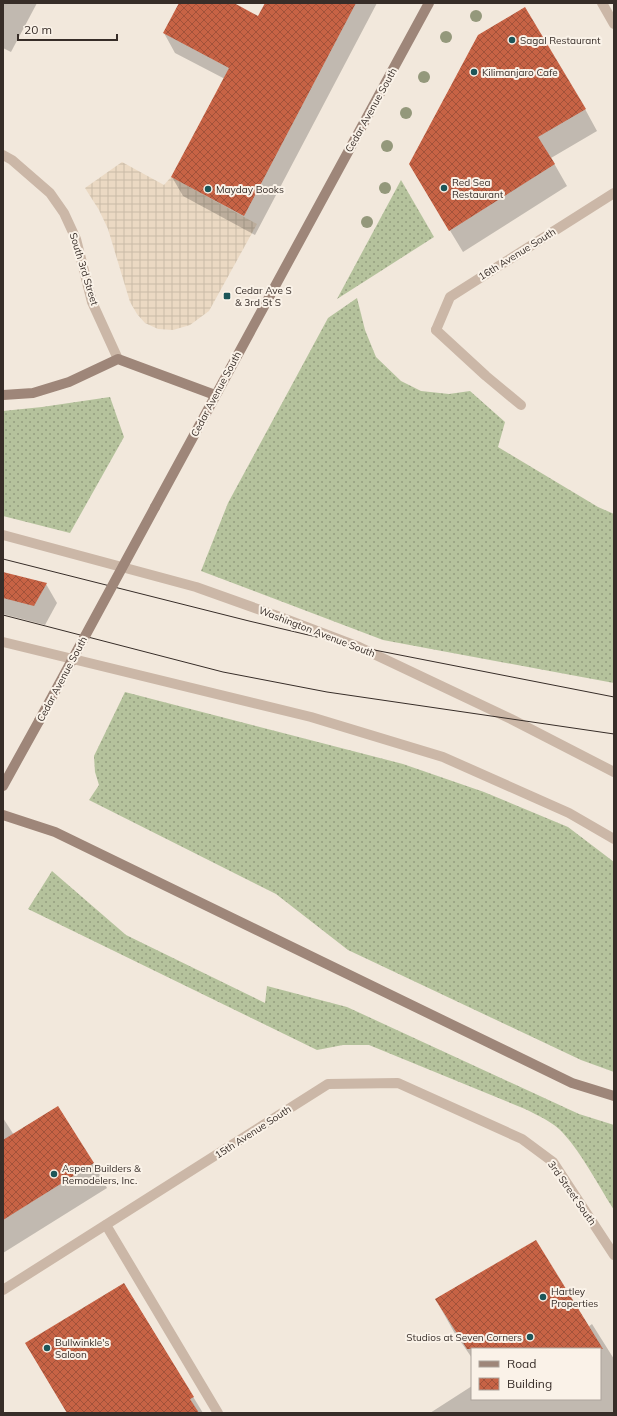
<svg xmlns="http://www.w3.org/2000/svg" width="617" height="1416" viewBox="0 0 617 1416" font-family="Mulish,sans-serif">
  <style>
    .grass { fill: url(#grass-dots) }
    .plaza { fill: url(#plaza-grid) }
    .shadow { fill: #0003 }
    .building { fill: url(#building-cross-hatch) }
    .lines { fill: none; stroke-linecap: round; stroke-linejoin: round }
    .service { stroke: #cbb7a7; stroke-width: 10 }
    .minor { stroke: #cbb7a7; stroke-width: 10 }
    .tertiary { stroke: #cbb7a7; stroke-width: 10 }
    .secondary { stroke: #9e8679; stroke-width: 10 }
    .tram { stroke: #372d28; stroke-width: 1 }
    .secondary-bridge { stroke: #9e8679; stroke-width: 10 }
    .tree { fill: #94987b }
    .poi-dot { fill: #1d5659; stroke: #faf2e8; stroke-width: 1.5 }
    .labels { text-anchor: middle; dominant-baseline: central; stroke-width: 4; stroke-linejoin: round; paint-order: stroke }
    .poi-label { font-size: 10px; fill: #372d28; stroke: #faf2e8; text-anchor: start }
    .street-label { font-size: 10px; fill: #372d28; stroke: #faf2e8 }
  </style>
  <defs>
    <pattern id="grass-dots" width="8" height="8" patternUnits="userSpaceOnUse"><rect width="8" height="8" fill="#b5c29c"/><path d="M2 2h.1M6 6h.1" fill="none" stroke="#949e7f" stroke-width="1.8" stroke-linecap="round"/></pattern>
    <pattern id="plaza-grid" width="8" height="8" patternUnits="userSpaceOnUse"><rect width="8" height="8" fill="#ebd9c3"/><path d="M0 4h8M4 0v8" fill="none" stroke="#cabba8"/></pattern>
    <pattern id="building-cross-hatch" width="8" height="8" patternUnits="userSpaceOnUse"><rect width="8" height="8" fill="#c76345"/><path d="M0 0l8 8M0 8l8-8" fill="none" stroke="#a2523a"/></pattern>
  </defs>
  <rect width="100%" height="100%" fill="#f2e8dc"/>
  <g class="grass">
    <polygon points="401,180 434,237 337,299"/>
    <polygon points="357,298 365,330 376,357 401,381 421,391 449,394 470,391 505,422 498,447 598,507 614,514 614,683 383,640 201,571 228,503 328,318"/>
    <polygon points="110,397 124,437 70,533 3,516 3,411 42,407"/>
    <polygon points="125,692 403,764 484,792 568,827 614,862 614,1072 581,1060 348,950 276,894 89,800 99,785 95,772 94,756"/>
    <path d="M52,871L126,935L265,1003L267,986L347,1007L579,1114L614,1125V1210C598,1185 583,1155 563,1133C553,1122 539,1116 525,1109L369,1045H343L317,1050L28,909Z"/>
  </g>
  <polygon class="plaza" points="122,162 164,185 171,177 257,224 209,311 190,325 173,330 158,329 145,323 137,314 130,302 108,229 99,210 85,188"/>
  <g class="shadow">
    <polygon points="3,3 37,3 11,52 3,48"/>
    <polygon points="180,3 232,3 259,17 266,3 377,3 255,235 183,196 172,177 225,79 175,53 164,33"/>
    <polygon points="585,109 597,131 551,158 567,186 463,252 423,186"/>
    <polygon points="3,573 46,584 57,603 45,625 3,614"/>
    <polygon points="3,1118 14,1135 93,1163 107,1188 3,1253"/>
    <polygon points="124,1284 203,1413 67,1413 26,1344"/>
    <polygon points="436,1300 588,1327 592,1324 614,1359 614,1413 430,1413 472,1386 472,1399 600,1399 600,1349 472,1349 472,1358 454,1332"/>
  </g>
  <g class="building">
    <polygon points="179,3 234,3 258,16 265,3 356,3 244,216 171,177 229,68 163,33"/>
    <polygon points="525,7 586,109 538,137 555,164 449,231 409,164 478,35"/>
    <polygon points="3,572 47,583 34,606 3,598"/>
    <polygon points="58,1106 94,1163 3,1220 3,1140"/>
    <polygon points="536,1240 603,1349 467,1349 435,1299"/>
    <polygon points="124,1283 194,1397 190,1399 199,1413 67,1413 25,1343"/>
  </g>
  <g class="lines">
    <g class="service">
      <polyline points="436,330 486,376 521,405"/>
      <polyline points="106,1225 218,1413"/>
    </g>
    <g class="minor">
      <polyline points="602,3 614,24"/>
      <polyline points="3,155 12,160 50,193 64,213 76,239 92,302 118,359"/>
      <polyline points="436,330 450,297 614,193"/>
      <polyline points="3,1290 328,1084 398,1083 522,1139 553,1162 614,1255"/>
    </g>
    <g class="tertiary">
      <polyline points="3,535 196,587 280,617 359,647 511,719 614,772"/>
      <polyline points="3,642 311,717 443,757 569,813 614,839"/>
    </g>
    <g class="secondary">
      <polyline points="3,395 33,393 69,382 118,359 215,395"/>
      <polyline points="155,507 429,3"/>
      <polyline points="3,786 39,721"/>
      <polyline points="3,815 55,832 572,1083 614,1096"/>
    </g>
    <g class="tram">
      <polyline points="3,559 249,621 359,647 614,697"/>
      <polyline points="3,615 223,672 327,692 614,734"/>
    </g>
    <polyline class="secondary-bridge" points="39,721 155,507"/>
  </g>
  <g class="tree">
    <circle cx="476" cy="16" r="6"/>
    <circle cx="446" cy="37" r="6"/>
    <circle cx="424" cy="77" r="6"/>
    <circle cx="406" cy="113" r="6"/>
    <circle cx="387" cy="146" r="6"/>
    <circle cx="385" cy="188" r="6"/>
    <circle cx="367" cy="222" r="6"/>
  </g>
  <g class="poi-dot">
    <circle cx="512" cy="40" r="4"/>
    <circle cx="474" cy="72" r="4"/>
    <circle cx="444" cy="188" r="4"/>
    <circle cx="208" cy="189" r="4"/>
    <rect x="223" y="292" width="8" height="8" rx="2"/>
    <circle cx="54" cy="1174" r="4"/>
    <circle cx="543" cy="1297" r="4"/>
    <circle cx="530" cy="1337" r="4"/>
    <circle cx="47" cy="1348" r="4"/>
  </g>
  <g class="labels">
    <g class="poi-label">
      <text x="520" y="40">Sagal Restaurant</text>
      <text x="482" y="72">Kilimanjaro Cafe</text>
      <text x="452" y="182">Red Sea<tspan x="452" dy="12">Restaurant</tspan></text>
      <text x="216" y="189">Mayday Books</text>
      <text x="235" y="290">Cedar Ave S<tspan x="235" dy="12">&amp; 3rd St S</tspan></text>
      <text x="62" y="1168">Aspen Builders &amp;<tspan x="62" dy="12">Remodelers, Inc.</tspan></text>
      <text x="551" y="1291">Hartley<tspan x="551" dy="12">Properties</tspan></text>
      <text x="522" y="1337" text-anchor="end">Studios at Seven Corners</text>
      <text x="55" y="1342">Bullwinkle's<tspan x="55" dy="12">Saloon</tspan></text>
    </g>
    <g class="street-label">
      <text transform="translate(371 110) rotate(-61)">Cedar Avenue South</text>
      <text transform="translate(517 254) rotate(-32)">16th Avenue South</text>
      <text transform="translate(84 269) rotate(73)">South 3rd Street</text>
      <text transform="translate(216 394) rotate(-62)">Cedar Avenue South</text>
      <text transform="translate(317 632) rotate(21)">Washington Avenue South</text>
      <text transform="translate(62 679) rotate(-62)">Cedar Avenue South</text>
      <text transform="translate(253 1132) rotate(-33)">15th Avenue South</text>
      <text transform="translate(572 1193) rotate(55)">3rd Street South</text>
    </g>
  </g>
  <rect width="617" height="1416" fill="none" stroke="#372d28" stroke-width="8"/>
  <rect x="471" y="1348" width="130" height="52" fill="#faf2e8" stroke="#aca39b"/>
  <rect x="479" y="1361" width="20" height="6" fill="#9e8679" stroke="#aca39b"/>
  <text x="507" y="1368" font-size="12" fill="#372d28">Road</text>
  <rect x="479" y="1378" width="20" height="12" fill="url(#building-cross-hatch)" stroke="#aca39b"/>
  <text x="507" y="1388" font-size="12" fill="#372d28">Building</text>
  <path d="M18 34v6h99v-6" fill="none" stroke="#372d28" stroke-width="2"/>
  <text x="24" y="34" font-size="12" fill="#372d28" stroke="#faf2e8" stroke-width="3" paint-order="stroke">20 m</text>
</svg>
